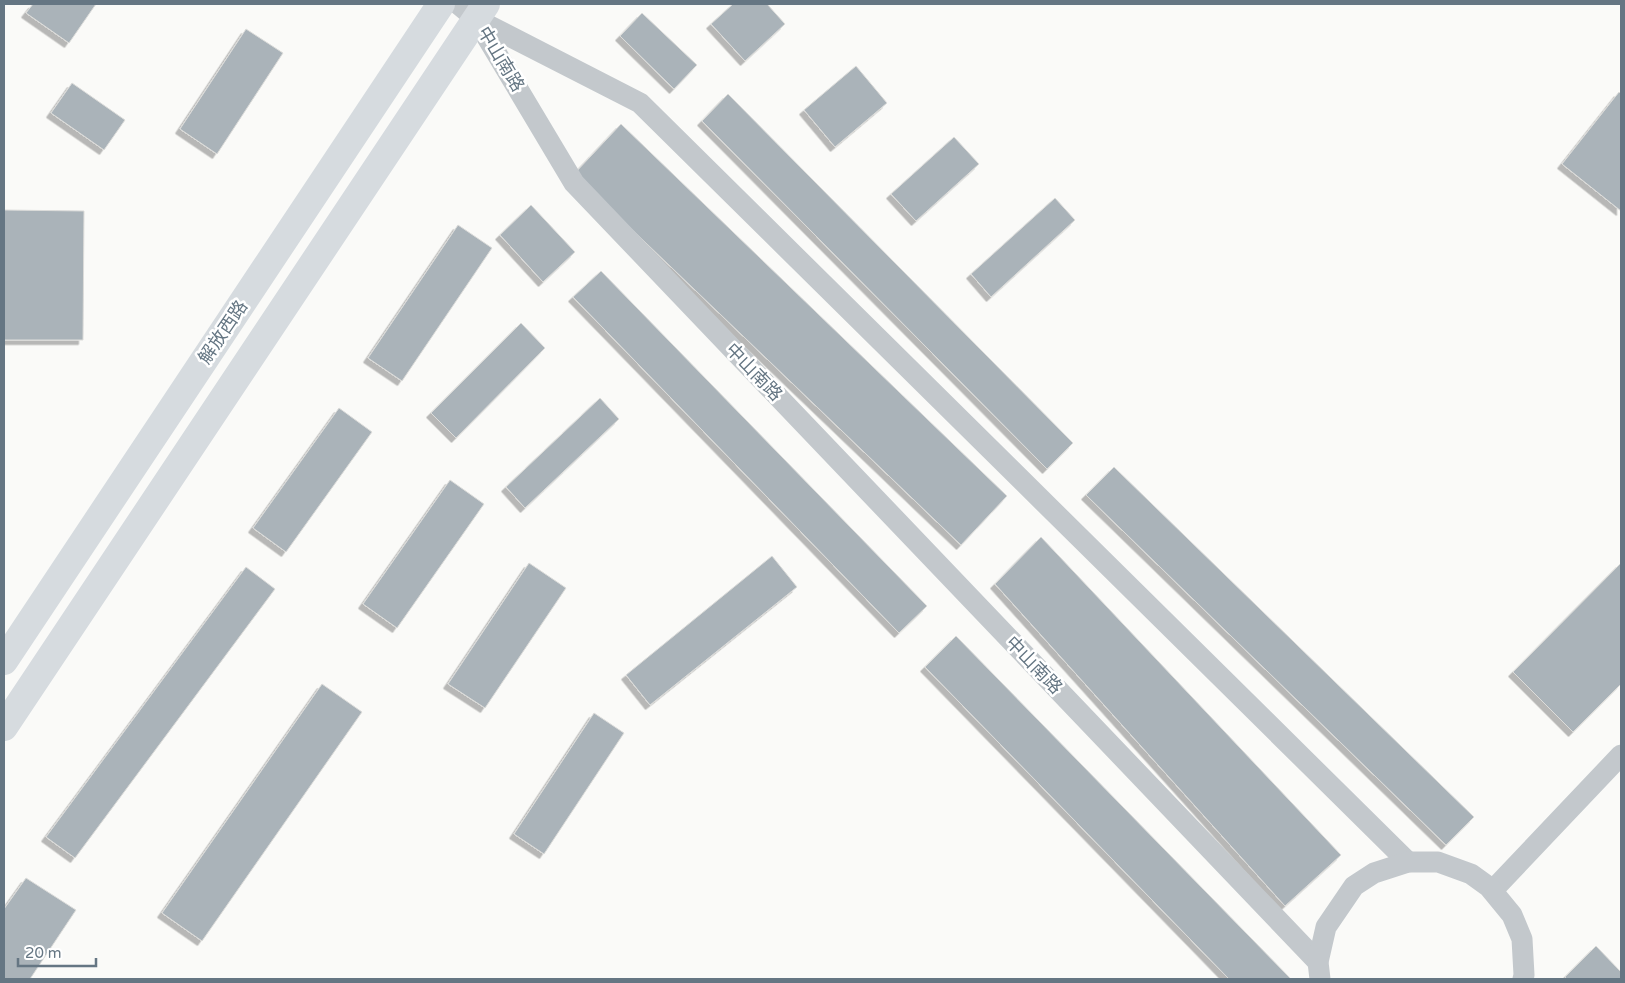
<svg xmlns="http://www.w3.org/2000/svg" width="1625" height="983" viewBox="0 0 1625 983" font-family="'Varela Round','Noto Sans SC',sans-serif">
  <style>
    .building { fill: #aab3b9; stroke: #dcdcda; filter: url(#shadow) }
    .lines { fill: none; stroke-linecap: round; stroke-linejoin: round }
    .street { stroke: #c3c8cc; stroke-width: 21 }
    .secondary { stroke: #d6dbdf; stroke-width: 28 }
    .labels { text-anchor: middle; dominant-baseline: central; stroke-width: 5; stroke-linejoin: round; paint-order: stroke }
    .street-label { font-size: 18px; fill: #657683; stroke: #fff }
  </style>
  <defs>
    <filter id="shadow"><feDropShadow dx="-4.5" dy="4.5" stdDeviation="0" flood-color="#0004"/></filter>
  </defs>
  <rect width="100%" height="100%" fill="#fafaf8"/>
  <g class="building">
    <polygon points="33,4 96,4 69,43 26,13"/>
    <polygon points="733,4 767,4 785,24 745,61 711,24"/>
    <polygon points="642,13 697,65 674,89 620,36"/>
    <polygon points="246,29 283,53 217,154 180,129"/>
    <polygon points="856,66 887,103 835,147 804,110"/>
    <polygon points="72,83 125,120 104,150 51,113"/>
    <polygon points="1619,92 1621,94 1621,211 1562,164"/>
    <polygon points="728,94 1073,443 1047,469 702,121"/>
    <polygon points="621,124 1007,496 961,545 574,174"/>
    <polygon points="954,137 979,164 916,221 891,194"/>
    <polygon points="1055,198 1075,220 991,297 971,274"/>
    <polygon points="531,205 575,252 543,282 500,235"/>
    <polygon points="4,210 84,211 83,340 4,340"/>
    <polygon points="458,225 492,248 402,381 368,358"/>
    <polygon points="601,271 927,606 899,633 573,297"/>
    <polygon points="521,323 545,348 456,438 431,413"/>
    <polygon points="600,398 619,419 525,508 506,487"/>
    <polygon points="339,408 372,432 286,552 253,528"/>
    <polygon points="1114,467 1474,817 1446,845 1086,495"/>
    <polygon points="450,480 484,504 397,628 363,604"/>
    <polygon points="1041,537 1341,855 1285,906 995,584"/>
    <polygon points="772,556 797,587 650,705 626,675"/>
    <polygon points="529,563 566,588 485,708 448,684"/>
    <polygon points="1621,563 1621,684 1573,732 1513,672"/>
    <polygon points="246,567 275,589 75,858 46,837"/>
    <polygon points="956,636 1291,979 1229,979 925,667"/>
    <polygon points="322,684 362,712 202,941 162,913"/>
    <polygon points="594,713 624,733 544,854 514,834"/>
    <polygon points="26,878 76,910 30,979 4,979 4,909"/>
    <polygon points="1596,946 1621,972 1621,979 1567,979 1565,977"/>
  </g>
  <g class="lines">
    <g class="street">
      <polyline points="458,4 476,19 640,103 1408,862"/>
      <polyline points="476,19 574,183 1318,962"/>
      <polyline points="1493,890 1621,755"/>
      <polyline points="1320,979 1318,962 1326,927 1354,886 1374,873 1408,862 1438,862 1471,874 1489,887 1512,915 1522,939 1524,975 1523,979"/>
    </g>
    <g class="secondary">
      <polyline points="4,661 441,4"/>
      <polyline points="4,727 486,4"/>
    </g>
  </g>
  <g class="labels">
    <g class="street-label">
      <text transform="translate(501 59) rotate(59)">中山南路</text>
      <text transform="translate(223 332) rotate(-56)">解放西路</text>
      <text transform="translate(754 372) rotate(46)">中山南路</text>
      <text transform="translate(1034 665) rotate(46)">中山南路</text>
    </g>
  </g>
  <rect width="1625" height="983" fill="none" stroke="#657683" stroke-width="10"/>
  <path d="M18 958v8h78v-8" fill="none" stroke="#657683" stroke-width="2.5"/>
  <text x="25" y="958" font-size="15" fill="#657683" stroke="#ffffff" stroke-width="4" paint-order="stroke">20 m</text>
</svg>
